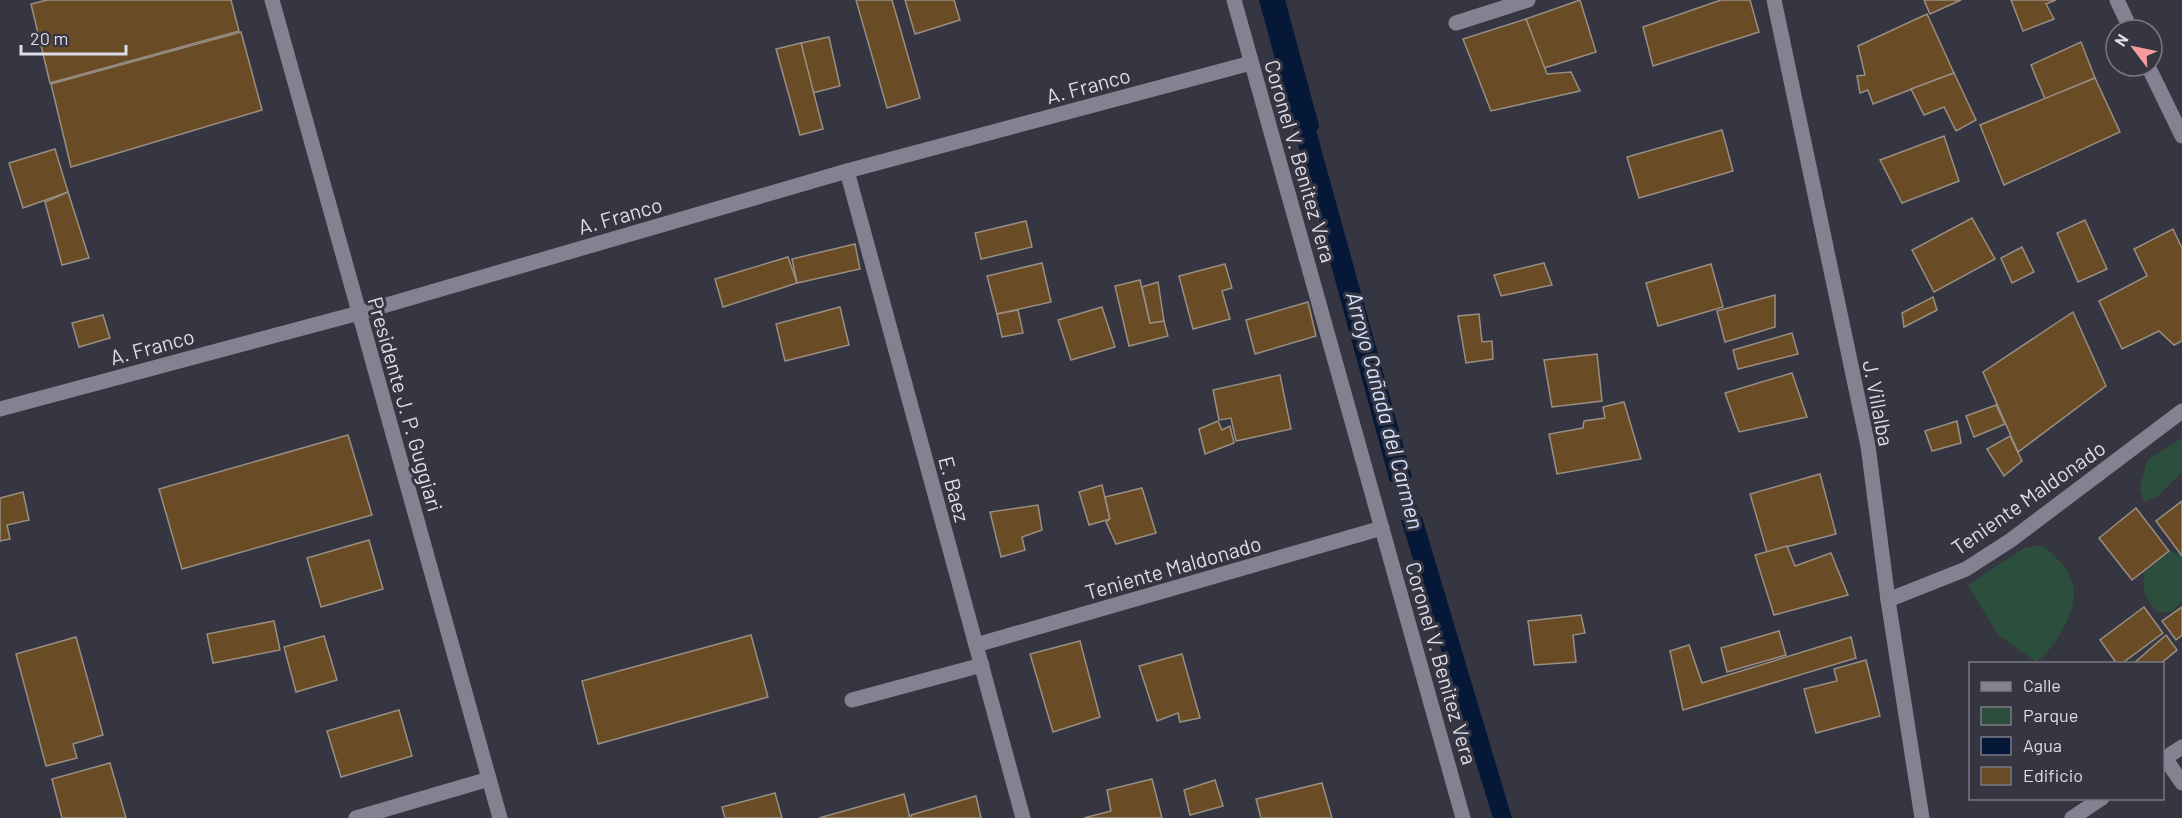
<svg xmlns="http://www.w3.org/2000/svg" width="2182" height="818" viewBox="0 0 2182 818" font-family="Barlow,sans-serif">
  <style>
    .green { fill: #2c4e3c }
    .water { fill: #061838 }
    .lines { fill: none; stroke-linecap: round; stroke-linejoin: round }
    .stream { stroke: #061838; stroke-width: 10 }
    .building { fill: #694c26; stroke: #998e82; stroke-width: 1.5 }
    .service { stroke: #848291; stroke-width: 15 }
    .minor { stroke: #848291; stroke-width: 15 }
    .labels { text-anchor: middle; dominant-baseline: central; stroke-width: 6; stroke-linejoin: round; paint-order: stroke }
    .street-label { font-size: 21px; fill: #dedde5; stroke: #363542 }
    .water-label { font-size: 22px; font-style: italic; fill: #d5e4fe; stroke: #363542 }
  </style>
  <rect width="100%" height="100%" fill="#363542"/>
  <g class="green">
    <polygon points="2182,438 2182,472 2158,496 2144,502 2140,489 2147,460"/>
    <path d="M2041,545C2056,555 2075,574 2074,594C2073,617 2054,650 2036,662L1998,635L1968,585L2024,548Z"/>
    <path d="M2171,551L2182,555V601L2172,612H2157C2145,599 2142,589 2144,572Z"/>
  </g>
  <g class="water">
    <polygon points="1259,0 1280,0 1412,477 1390,482"/>
    <polygon points="1422,517 1512,818 1493,818 1401,520"/>
  </g>
  <g class="lines">
    <g class="stream">
      <polyline points="1280,0 1314,126"/>
      <polyline points="1399,467 1419,530"/>
    </g>
  </g>
  <g class="building">
    <polygon points="47,0 231,0 239,31 50,83 31,4"/>
    <polygon points="856,0 892,0 920,98 887,108"/>
    <polygon points="905,0 954,0 960,20 915,34"/>
    <polygon points="1580,0 1596,52 1544,68 1526,19"/>
    <polygon points="1721,0 1750,0 1759,32 1653,66 1643,27"/>
    <polygon points="1924,0 1961,0 1930,14"/>
    <polygon points="2011,0 2056,0 2046,4 2054,19 2023,31"/>
    <polygon points="1927,14 1954,73 1873,104 1868,90 1860,93 1857,76 1865,75 1858,46"/>
    <polygon points="1526,19 1547,74 1571,72 1580,91 1491,111 1463,39"/>
    <polygon points="241,32 262,110 71,167 51,84"/>
    <polygon points="829,37 840,86 812,93 801,43"/>
    <polygon points="2081,42 2095,78 2045,99 2031,65"/>
    <polygon points="801,43 823,129 800,135 776,49"/>
    <polygon points="1954,73 1976,120 1956,131 1944,107 1924,115 1911,89"/>
    <polygon points="2095,78 2120,132 2004,185 1980,125"/>
    <polygon points="1722,130 1733,171 1639,198 1627,157"/>
    <polygon points="1944,136 1959,181 1902,203 1880,160"/>
    <polygon points="55,149 68,192 23,208 9,163"/>
    <polygon points="68,192 89,258 62,265 45,202"/>
    <polygon points="1972,218 1995,259 1934,292 1912,250"/>
    <polygon points="2085,220 2107,269 2078,282 2057,233"/>
    <polygon points="1026,221 1032,247 981,259 975,233"/>
    <polygon points="2173,229 2182,248 2182,341 2174,345 2159,331 2122,349 2099,301 2147,276 2134,249"/>
    <polygon points="855,244 860,269 797,283 792,259"/>
    <polygon points="2022,247 2034,272 2012,283 2001,258"/>
    <polygon points="788,257 797,283 723,307 715,279"/>
    <polygon points="1042,263 1051,302 997,314 987,276"/>
    <polygon points="1544,263 1552,285 1501,296 1494,275"/>
    <polygon points="1225,264 1232,288 1222,291 1230,319 1193,329 1179,276"/>
    <polygon points="1711,264 1723,307 1658,326 1646,283"/>
    <polygon points="1140,280 1150,323 1164,321 1168,336 1129,346 1115,286"/>
    <polygon points="1158,282 1164,321 1150,323 1142,287"/>
    <polygon points="1775,295 1775,327 1725,342 1717,311"/>
    <polygon points="1933,297 1937,310 1904,327 1902,313"/>
    <polygon points="1308,302 1316,336 1255,354 1246,320"/>
    <polygon points="840,307 849,345 785,361 776,324"/>
    <polygon points="1102,307 1115,347 1071,360 1058,320"/>
    <polygon points="1018,310 1023,333 1002,337 997,314"/>
    <polygon points="2073,312 2106,386 2018,452 1983,372"/>
    <polygon points="1479,314 1482,342 1492,341 1493,359 1466,363 1458,316"/>
    <polygon points="103,315 110,338 79,347 72,323"/>
    <polygon points="1792,333 1798,354 1738,369 1733,350"/>
    <polygon points="1597,354 1602,401 1552,407 1544,360"/>
    <polygon points="1792,373 1807,417 1739,432 1725,393"/>
    <polygon points="1280,375 1291,429 1236,441 1231,418 1219,420 1213,390"/>
    <polygon points="1624,402 1641,459 1557,474 1549,434 1583,428 1584,421 1605,418 1603,407"/>
    <polygon points="1996,405 2005,424 1974,437 1966,416"/>
    <polygon points="1218,421 1222,430 1230,426 1234,443 1205,454 1199,429"/>
    <polygon points="1957,421 1961,443 1932,451 1925,431"/>
    <polygon points="348,435 372,515 182,569 159,489"/>
    <polygon points="2010,436 2022,461 2004,476 1987,449"/>
    <polygon points="1820,474 1836,534 1767,552 1750,494"/>
    <polygon points="1102,485 1110,519 1089,525 1079,492"/>
    <polygon points="1142,488 1156,533 1116,544 1106,522 1110,519 1105,497"/>
    <polygon points="23,492 29,520 7,525 10,539 0,541 0,498"/>
    <polygon points="2182,501 2182,556 2156,521"/>
    <polygon points="1038,505 1042,530 1022,537 1025,550 1001,557 990,512"/>
    <polygon points="2136,508 2169,551 2132,580 2099,538"/>
    <polygon points="369,540 383,589 321,607 307,558"/>
    <polygon points="1787,546 1795,566 1831,553 1848,595 1774,615 1755,555"/>
    <polygon points="2144,607 2163,633 2121,664 2117,664 2100,640"/>
    <polygon points="2182,607 2182,635 2176,640 2162,621"/>
    <polygon points="1581,615 1585,633 1573,635 1576,662 1534,665 1528,621"/>
    <polygon points="274,621 280,650 213,663 207,634"/>
    <polygon points="1779,631 1786,655 1727,672 1721,648"/>
    <polygon points="751,635 768,697 598,744 582,681"/>
    <polygon points="2166,635 2177,650 2160,664 2133,664"/>
    <polygon points="324,636 337,680 296,692 284,647"/>
    <polygon points="76,637 103,735 73,744 77,758 46,766 16,654"/>
    <polygon points="1851,637 1856,658 1683,710 1670,651 1689,645 1702,683"/>
    <polygon points="1080,641 1100,717 1053,732 1030,654"/>
    <polygon points="1182,654 1200,718 1180,722 1178,713 1157,721 1139,666"/>
    <polygon points="1866,660 1880,716 1816,733 1804,689 1837,681 1834,669"/>
    <polygon points="399,710 412,756 341,777 327,731"/>
    <polygon points="110,763 126,818 62,818 52,779"/>
    <polygon points="1152,779 1162,818 1084,818 1111,811 1107,790"/>
    <polygon points="1215,780 1223,806 1190,815 1184,790"/>
    <polygon points="1322,783 1332,818 1261,818 1256,799"/>
    <polygon points="775,793 782,818 725,818 722,807"/>
    <polygon points="904,794 910,818 819,818"/>
    <polygon points="976,796 981,818 912,818 911,815"/>
  </g>
  <g class="lines">
    <polyline class="service" points="852,700 982,665"/>
    <g class="minor">
      <polyline points="272,0 500,818"/>
      <polyline points="1234,0 1463,818"/>
      <polyline points="1774,0 1868,446 1888,600 1922,818"/>
      <polyline points="2117,0 2131,30"/>
      <polyline points="1456,23 1528,0"/>
      <polyline points="2148,66 2182,136"/>
      <polyline points="847,171 1023,818"/>
      <polyline points="0,409 359,313 847,171 1251,63"/>
      <polyline points="1888,600 1966,569 2011,540 2182,411"/>
      <polyline points="976,645 1382,528"/>
      <polyline points="2165,758 2182,783"/>
      <polyline points="2162,760 2182,747"/>
      <polyline points="356,818 489,779"/>
      <polyline points="2072,818 2102,798"/>
    </g>
  </g>
  <g class="labels">
    <g class="street-label">
      <text transform="translate(1088 85) rotate(-15)">A. Franco</text>
      <text transform="translate(1301 161) rotate(74)">Coronel V. Benitez Vera</text>
      <text transform="translate(620 215) rotate(-16)">A. Franco</text>
      <text transform="translate(152 346) rotate(-15)">A. Franco</text>
      <text transform="translate(1879 403) rotate(79)">J. Villalba</text>
      <text transform="translate(406 404) rotate(74)">Presidente J. P. Guggiari</text>
      <text transform="translate(955 489) rotate(75)">E. Baez</text>
      <text transform="translate(2028 497) rotate(-35)">Teniente Maldonado</text>
      <text transform="translate(1173 567) rotate(-16)">Teniente Maldonado</text>
      <text transform="translate(1442 663) rotate(74)">Coronel V. Benitez Vera</text>
    </g>
    <g class="water-label">
      <text transform="translate(1386 410) rotate(75)">Arroyo Cañada del Carmen</text>
    </g>
  </g>
  <rect x="1969" y="662" width="195" height="138" fill="#363542" stroke="#797883" stroke-width="1.5"/>
  <rect x="1981" y="682" width="30" height="9" fill="#848291" stroke="#797883" stroke-width="1.5"/>
  <text x="2023" y="692" font-size="18" fill="#dedde5">Calle</text>
  <rect x="1981" y="707" width="30" height="18" fill="#2c4e3c" stroke="#797883" stroke-width="1.5"/>
  <text x="2023" y="722" font-size="18" fill="#dedde5">Parque</text>
  <rect x="1981" y="737" width="30" height="18" fill="#061838" stroke="#797883" stroke-width="1.5"/>
  <text x="2023" y="752" font-size="18" fill="#dedde5">Agua</text>
  <rect x="1981" y="767" width="30" height="18" fill="#694c26" stroke="#797883" stroke-width="1.5"/>
  <text x="2023" y="782" font-size="18" fill="#dedde5">Edificio</text>
  <g transform="translate(2134 48) rotate(302)"><circle r="28" fill="#363542" stroke="#797883" stroke-width="1.5"/>
  <path d="M0-4.5L10 22L0 15L-10 22Z" fill="#f59b9d"/>
  <text y="-9" font-size="16" font-weight="bold" text-anchor="middle" fill="#dedde5">N</text>
  </g>
  <path d="M21 45v9h105v-9" fill="none" stroke="#dedde5" stroke-width="3"/>
  <text x="30" y="45" font-size="18" fill="#dedde5" stroke="#363542" stroke-width="4.5" paint-order="stroke">20 m</text>
</svg>
